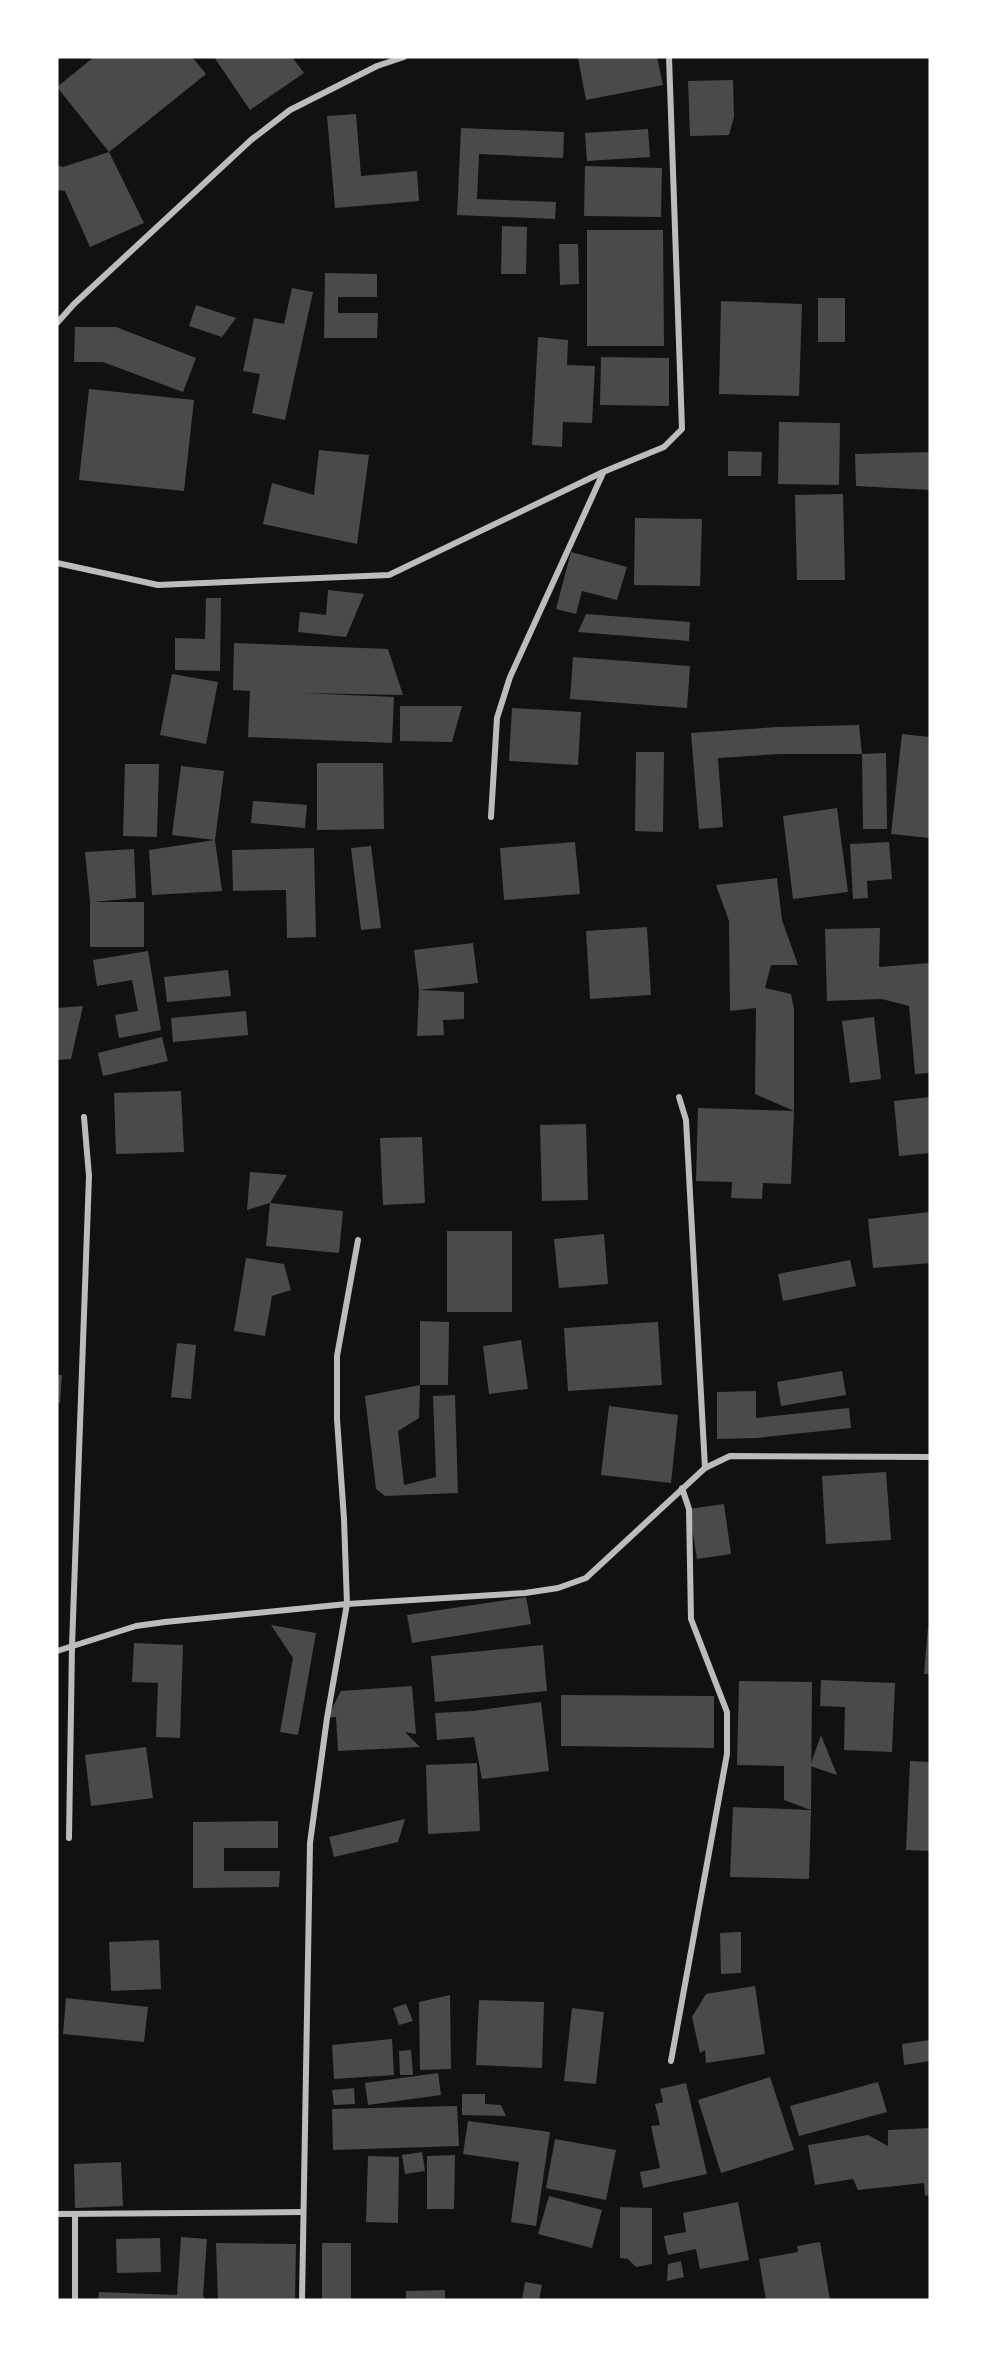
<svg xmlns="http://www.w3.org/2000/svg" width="987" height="2357" viewBox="0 0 987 2357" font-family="'Public Sans',sans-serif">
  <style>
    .building { fill: #4a4a4a }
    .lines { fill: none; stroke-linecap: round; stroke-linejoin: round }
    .minor { stroke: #bcbcbc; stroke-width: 6 }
  </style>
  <rect width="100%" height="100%" fill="#111"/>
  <g class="building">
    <polygon points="94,57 192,57 206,74 109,152 144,223 90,247 65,191 57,190 57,165 63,167 109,152 57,87"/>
    <polygon points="214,57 292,57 304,73 250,110"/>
    <polygon points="657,57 663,85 586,100 578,58"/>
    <polygon points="733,80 734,117 729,135 690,136 688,81"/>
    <polygon points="356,114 361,176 417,171 419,201 335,208 327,116"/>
    <polygon points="461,128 564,132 563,158 479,154 477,199 556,202 555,219 457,215"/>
    <polygon points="648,129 650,157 587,161 585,133"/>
    <polygon points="585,166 662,168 661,217 584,216"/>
    <polygon points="502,226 527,227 526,274 501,274"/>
    <polygon points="587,230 663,230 664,346 587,346"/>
    <polygon points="559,244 578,244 579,284 560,285"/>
    <polygon points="325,273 377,274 377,297 338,297 338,313 378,313 377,338 324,338"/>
    <polygon points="292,288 313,292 285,420 252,413 260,374 243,371 254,318 284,324"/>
    <rect x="818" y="298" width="27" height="44"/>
    <polygon points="721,301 802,304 799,396 719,394"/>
    <polygon points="196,305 236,318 222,337 189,326"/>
    <polygon points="75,327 116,327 196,358 183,392 103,362 74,362"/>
    <polygon points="538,337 568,340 567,365 595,366 592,423 563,422 562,447 532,445"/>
    <polygon points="601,357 669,358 669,406 600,405"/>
    <polygon points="89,389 194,400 184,491 79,480"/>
    <polygon points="779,422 840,423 839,485 778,484"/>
    <polygon points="319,450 369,455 357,544 263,524 272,483 314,495"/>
    <polygon points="728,451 762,452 761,476 728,476"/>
    <polygon points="930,452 930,490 856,486 855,454"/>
    <polygon points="843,494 845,580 797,580 795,495"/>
    <polygon points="635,518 702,519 700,586 634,585"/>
    <polygon points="571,552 627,567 617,600 582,591 576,614 556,609"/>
    <polygon points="328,590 364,594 346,637 298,632 300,612 326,615"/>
    <polygon points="206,598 221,598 220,671 175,670 175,638 205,639"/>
    <polygon points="586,614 690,622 689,641 578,632"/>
    <polygon points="234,643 388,649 403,695 302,693 394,697 392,743 248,737 250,691 233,690"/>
    <polygon points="573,657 690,666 687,708 570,699"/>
    <polygon points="172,674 218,682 206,744 160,735"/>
    <polygon points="400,706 462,706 452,742 400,741"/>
    <polygon points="512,708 581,712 578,765 509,761"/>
    <polygon points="859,725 862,754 779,754 718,758 723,827 699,829 691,733 777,727"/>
    <polygon points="902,734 930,737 930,838 891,834"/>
    <polygon points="636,752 664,752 663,832 635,831"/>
    <polygon points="886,753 887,829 863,829 862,754"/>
    <polygon points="317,763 383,763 384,829 317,830"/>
    <polygon points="125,764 159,764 157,837 123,836"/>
    <polygon points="181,766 224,771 215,840 172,835"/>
    <polygon points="253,801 307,805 305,828 251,823"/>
    <polygon points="837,808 848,892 793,899 783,816"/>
    <polygon points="215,840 222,891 152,895 149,850"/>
    <polygon points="575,842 580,894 504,900 500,848"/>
    <polygon points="889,842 892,879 867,881 868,898 853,899 850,844"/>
    <polygon points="371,846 381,928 361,930 351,848"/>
    <polygon points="314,848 316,937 287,938 286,890 233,891 232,850"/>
    <polygon points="134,849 136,898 93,902 144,902 144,947 90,947 90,902 85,852"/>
    <polygon points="777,878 782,920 798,965 771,965 765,988 791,994 794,1009 794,1111 791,1184 763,1183 762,1199 731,1198 732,1182 696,1181 698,1108 794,1111 755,1094 756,1008 730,1011 729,921 716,885"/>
    <polygon points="647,927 651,995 590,999 586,931"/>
    <polygon points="880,928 879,967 930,963 930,1073 915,1074 909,1006 882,999 827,1001 825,929"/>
    <polygon points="473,943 478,983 419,990 414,950"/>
    <polygon points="148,951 161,1030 119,1038 115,1015 138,1011 132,980 97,986 93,960"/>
    <polygon points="228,970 231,996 167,1002 164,977"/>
    <polygon points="419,990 464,992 464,1019 443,1020 444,1035 417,1036"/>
    <polygon points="83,1006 71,1059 57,1060 57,1008"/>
    <polygon points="246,1011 248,1035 173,1042 171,1018"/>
    <polygon points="874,1017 881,1079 850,1083 842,1021"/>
    <polygon points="162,1037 168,1061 103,1076 98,1053"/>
    <polygon points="181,1091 184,1152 116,1154 114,1093"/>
    <polygon points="930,1097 930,1153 899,1156 894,1101"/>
    <polygon points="586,1124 588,1200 542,1201 540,1125"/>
    <polygon points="422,1137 425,1203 383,1205 380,1138"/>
    <polygon points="250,1172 287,1175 270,1203 247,1210"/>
    <polygon points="270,1203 343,1211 339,1253 266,1246"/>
    <polygon points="930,1212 930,1263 873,1268 868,1219"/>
    <rect x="447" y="1231" width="65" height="81"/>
    <polygon points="604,1234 608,1284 559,1288 554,1239"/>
    <polygon points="246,1258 284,1264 291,1290 272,1296 265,1336 234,1331"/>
    <polygon points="850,1260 856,1286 783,1301 778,1274"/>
    <polygon points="420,1321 449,1322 448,1385 420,1385"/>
    <polygon points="658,1322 662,1385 568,1391 564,1328"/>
    <polygon points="521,1340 528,1389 489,1394 483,1346"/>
    <polygon points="177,1343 196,1345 191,1399 171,1397"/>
    <polygon points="842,1371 846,1395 781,1406 777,1382"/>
    <polygon points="57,1375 62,1375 60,1403 57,1402"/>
    <polygon points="420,1385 419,1418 398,1431 404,1485 436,1477 433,1396 455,1395 458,1493 385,1496 376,1489 365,1396"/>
    <polygon points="756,1391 756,1418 849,1408 851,1428 756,1438 717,1439 717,1392"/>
    <polygon points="609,1406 678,1415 671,1483 601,1475"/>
    <polygon points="886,1472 891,1540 826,1544 822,1476"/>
    <polygon points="724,1504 731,1554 697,1559 689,1509"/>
    <polygon points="526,1597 531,1624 412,1643 407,1615"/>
    <polygon points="271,1625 316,1633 298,1735 280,1732 293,1658"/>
    <polygon points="928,1627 930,1628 930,1674 924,1674"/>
    <polygon points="134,1643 183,1645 180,1738 156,1737 158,1683 132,1682"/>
    <polygon points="543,1645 547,1691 435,1702 431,1656"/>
    <polygon points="821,1680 895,1683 892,1752 844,1750 845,1707 820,1706"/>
    <polygon points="739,1681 812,1682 811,1810 784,1800 784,1766 737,1765"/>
    <polygon points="412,1686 416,1734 405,1732 420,1747 338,1751 336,1717 327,1718 341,1691"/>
    <polygon points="561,1695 714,1696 714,1748 561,1746"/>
    <polygon points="541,1702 549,1771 482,1779 474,1737 437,1740 435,1713 473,1711"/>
    <polygon points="821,1735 837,1775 810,1766"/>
    <polygon points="146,1747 153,1798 91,1806 85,1755"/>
    <polygon points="910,1761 930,1762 930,1851 906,1850"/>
    <polygon points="477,1763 480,1831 428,1834 426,1765"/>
    <polygon points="733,1807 811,1810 809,1879 730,1877"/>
    <polygon points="405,1819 398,1842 334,1857 329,1837"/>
    <polygon points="278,1821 278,1848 224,1848 224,1871 280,1871 279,1887 193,1888 193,1822"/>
    <polygon points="741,1932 741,1973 721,1974 720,1933"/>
    <polygon points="159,1940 161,1989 111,1991 109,1942"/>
    <polygon points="755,1986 765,2054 706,2063 705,2050 700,2053 692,2017 706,1994"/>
    <polygon points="450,1995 451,2069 420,2070 419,2002"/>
    <polygon points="66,1998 148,2007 144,2042 63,2034"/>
    <polygon points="479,2000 544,2002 542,2068 476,2065"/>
    <polygon points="406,2004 413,2021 399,2025 393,2008"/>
    <polygon points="572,2008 604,2012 596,2084 564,2081"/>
    <polygon points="392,2039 394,2075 334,2079 332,2045"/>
    <polygon points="930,2040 930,2061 904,2065 902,2044"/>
    <polygon points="411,2050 413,2075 400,2075 399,2051"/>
    <polygon points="438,2073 441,2095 368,2105 365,2083"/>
    <polygon points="770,2077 794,2150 721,2173 698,2100"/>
    <polygon points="878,2082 887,2112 799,2136 790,2106"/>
    <polygon points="686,2083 707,2174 643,2188 640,2172 660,2168 651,2126 660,2125 655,2104 663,2102 660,2089"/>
    <polygon points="354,2088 355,2104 334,2105 332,2090"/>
    <polygon points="462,2094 485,2094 485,2104 501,2105 506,2116 462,2115"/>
    <polygon points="457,2106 459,2146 333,2150 332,2109"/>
    <polygon points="468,2121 550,2132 536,2226 511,2222 519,2162 463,2154"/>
    <polygon points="930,2128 930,2195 925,2196 924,2183 858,2190 853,2179 815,2185 808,2145 868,2135 888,2146 888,2130"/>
    <polygon points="555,2139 616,2150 606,2200 546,2188"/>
    <polygon points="422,2152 425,2171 405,2174 402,2155"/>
    <polygon points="455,2155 454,2209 427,2209 427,2156"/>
    <polygon points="368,2156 399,2157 398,2223 366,2222"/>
    <polygon points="121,2162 123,2206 75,2208 74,2164"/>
    <polygon points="549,2196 602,2210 592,2248 538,2234"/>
    <polygon points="738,2202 749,2260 700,2269 696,2249 668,2255 664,2236 686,2232 683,2213"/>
    <polygon points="620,2207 652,2208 652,2264 636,2267 628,2259 620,2258"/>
    <polygon points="181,2237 207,2239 203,2296 206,2300 98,2300 99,2292 177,2295"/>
    <polygon points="160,2238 161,2272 117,2273 116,2239"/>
    <polygon points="820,2242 830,2300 766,2300 759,2259 798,2252 797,2246"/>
    <polygon points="216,2243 296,2244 295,2300 218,2300"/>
    <rect x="322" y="2243" width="29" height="57"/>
    <polygon points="681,2261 684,2277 667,2281 668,2264"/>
    <polygon points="525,2282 542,2285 539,2300 522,2300"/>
    <polygon points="445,2290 445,2300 406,2300 406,2291"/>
  </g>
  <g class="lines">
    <g class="minor">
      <polyline points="57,323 74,304 251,140 290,110 377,66 404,57"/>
      <polyline points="57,563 158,585 389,575 603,472 664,447 682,429 669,57"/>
      <polyline points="491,817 497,718 510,677 603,473"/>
      <polyline points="679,1097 686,1120 705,1468"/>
      <polyline points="57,1651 136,1626 165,1622 347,1604 525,1593 558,1588 586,1578 705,1468 730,1456 930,1457"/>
      <polyline points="69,1838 72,1646 89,1176 84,1117"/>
      <polyline points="671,2061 727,1754 727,1712 691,1619 689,1509 682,1488"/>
      <polyline points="57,2214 303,2212"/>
      <polyline points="75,2215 75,2300"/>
      <polyline points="302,2300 310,1843 327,1718 347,1604 344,1519 337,1419 337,1356 358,1240"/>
    </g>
  </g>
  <rect width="987" height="2357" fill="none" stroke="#ffffff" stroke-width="117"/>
</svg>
